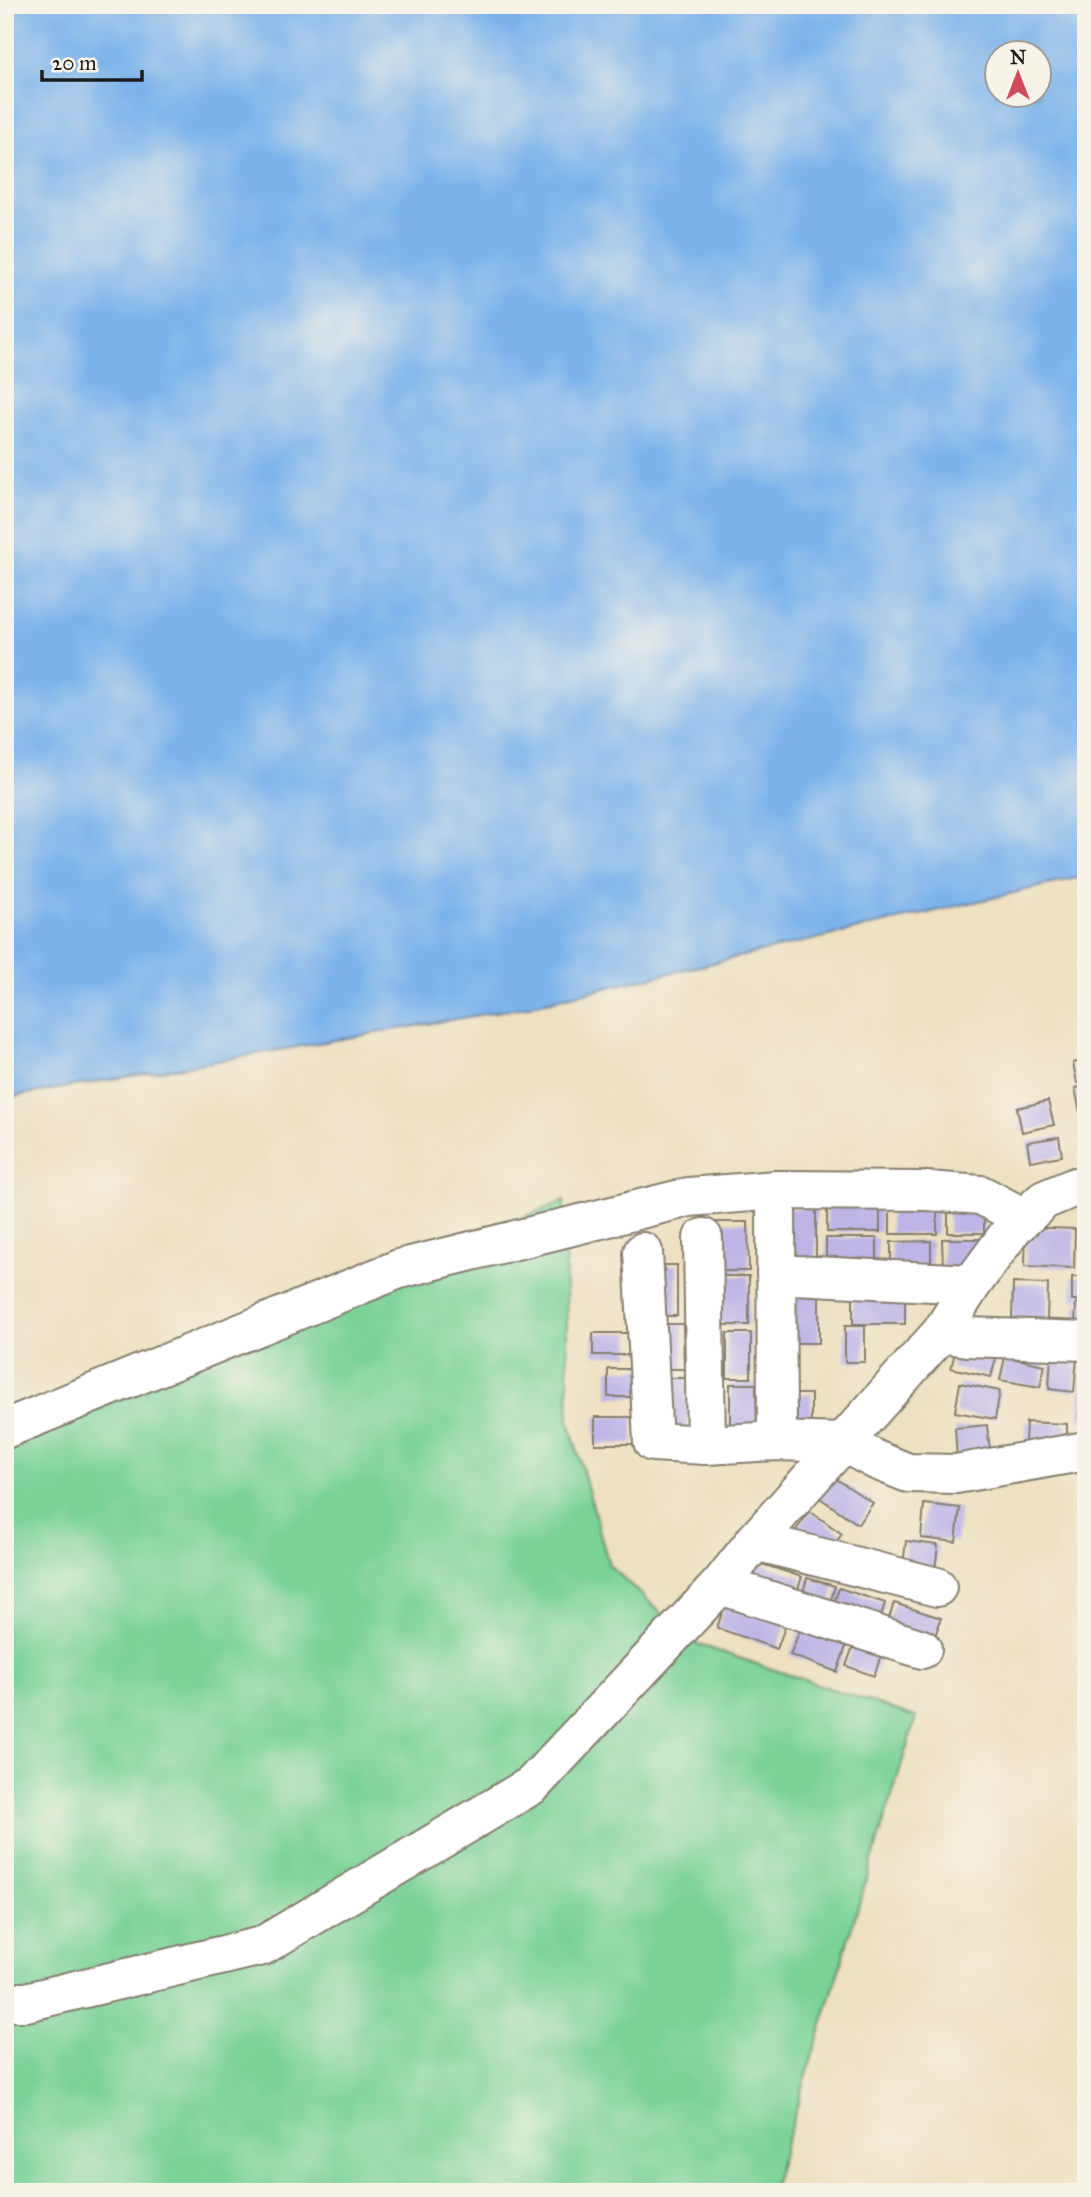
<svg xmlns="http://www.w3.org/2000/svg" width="1091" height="2197" viewBox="0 0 1091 2197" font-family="'IM FELL Great Primer',serif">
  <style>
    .green { fill: #7ad297; stroke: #4b775a; stroke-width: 2 }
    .water { fill: #7cb3eb; stroke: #4c6884; stroke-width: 2; fill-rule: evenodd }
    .building { fill: #beb5e6 }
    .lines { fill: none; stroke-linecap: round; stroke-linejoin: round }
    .street-casing { stroke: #857e6e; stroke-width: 42 }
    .street { stroke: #fff; stroke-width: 38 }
  </style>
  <rect width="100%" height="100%" fill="#f7f3e8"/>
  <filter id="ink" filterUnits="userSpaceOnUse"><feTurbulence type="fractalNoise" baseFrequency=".0143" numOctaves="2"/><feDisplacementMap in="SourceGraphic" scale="14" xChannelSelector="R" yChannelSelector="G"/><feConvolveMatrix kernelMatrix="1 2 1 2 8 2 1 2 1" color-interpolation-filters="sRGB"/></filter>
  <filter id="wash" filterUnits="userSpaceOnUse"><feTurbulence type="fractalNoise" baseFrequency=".00686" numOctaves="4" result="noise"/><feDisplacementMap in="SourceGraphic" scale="28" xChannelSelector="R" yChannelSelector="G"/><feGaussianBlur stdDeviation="1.57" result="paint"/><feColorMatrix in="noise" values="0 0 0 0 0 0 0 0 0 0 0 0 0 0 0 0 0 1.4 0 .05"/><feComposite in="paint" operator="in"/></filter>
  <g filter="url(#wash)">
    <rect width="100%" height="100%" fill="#eee0c0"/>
    <polygon class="green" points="564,1201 569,1421 609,1565 694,1643 916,1717 771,2192 5,2192 5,1421"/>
    <path class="water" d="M5,5H1086V876L524,1007L5,1098ZM996,52H1038V94H996Z"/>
    <g id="blocks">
      <g class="building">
        <polygon points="1086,1060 1086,1081 1077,1083 1073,1063"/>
        <polygon points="1086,1086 1086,1111 1080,1112 1075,1088"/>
        <polygon points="1048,1101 1054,1125 1022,1132 1017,1108"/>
        <polygon points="1059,1137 1062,1156 1030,1161 1027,1142"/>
        <rect x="827" y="1204" width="53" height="28"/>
        <rect x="890" y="1204" width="47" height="30"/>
        <rect x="948" y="1205" width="36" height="28"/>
        <rect x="788" y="1208" width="28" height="52"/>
        <polygon points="713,1222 748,1222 749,1271 713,1271"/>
        <polygon points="1026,1227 1075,1229 1074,1268 1025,1266"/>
        <rect x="826" y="1238" width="51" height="25"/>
        <polygon points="942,1239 984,1239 984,1267 943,1267"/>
        <polygon points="931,1241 931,1265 891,1265 891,1242"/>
        <rect x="649" y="1265" width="28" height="51"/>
        <rect x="720" y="1276" width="29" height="49"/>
        <rect x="1072" y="1277" width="14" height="23"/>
        <polygon points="1013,1283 1048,1284 1047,1321 1012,1320"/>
        <rect x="853" y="1292" width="52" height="32"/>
        <rect x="788" y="1295" width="31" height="48"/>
        <polygon points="1076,1303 1086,1303 1086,1327 1075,1327"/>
        <polygon points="653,1324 683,1324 684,1369 653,1369"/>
        <rect x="845" y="1326" width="20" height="36"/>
        <rect x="593" y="1333" width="37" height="22"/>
        <rect x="727" y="1333" width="24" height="45"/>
        <polygon points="956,1349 996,1358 991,1377 951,1368"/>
        <polygon points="1051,1355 1077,1357 1074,1392 1049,1389"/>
        <polygon points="1005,1357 1045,1365 1040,1387 1000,1380"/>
        <polygon points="1082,1365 1086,1365 1086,1420 1080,1419"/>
        <rect x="608" y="1369" width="36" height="28"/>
        <polygon points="656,1378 687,1378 688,1431 656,1431"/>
        <polygon points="960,1383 1000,1391 995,1419 955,1412"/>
        <polygon points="730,1384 756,1384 757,1434 730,1434"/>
        <rect x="786" y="1394" width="25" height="40"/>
        <rect x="595" y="1417" width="38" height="27"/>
        <polygon points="1026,1422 1067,1424 1067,1444 1025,1442"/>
        <polygon points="987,1425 991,1458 957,1461 955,1428"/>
        <polygon points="830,1475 873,1503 858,1524 817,1496"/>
        <polygon points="924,1504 960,1508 956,1542 921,1538"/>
        <polygon points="810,1511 842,1534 828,1553 796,1530"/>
        <polygon points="906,1541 938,1545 935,1570 903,1566"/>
        <polygon points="753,1561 802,1577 793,1603 744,1587"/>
        <polygon points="807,1578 835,1586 828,1611 800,1603"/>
        <polygon points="839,1588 885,1603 877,1630 830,1615"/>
        <polygon points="727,1598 788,1619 777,1649 717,1628"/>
        <polygon points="894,1603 941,1618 932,1646 885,1631"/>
        <polygon points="803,1622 849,1638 837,1672 790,1655"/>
        <polygon points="856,1638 884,1647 874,1676 846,1666"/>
      </g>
    </g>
  </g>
  <g filter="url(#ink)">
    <use href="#blocks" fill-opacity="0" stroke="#857e6e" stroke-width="2"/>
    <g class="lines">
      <defs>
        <g id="street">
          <polyline points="776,1190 777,1441"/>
          <polyline points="703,1238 706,1445"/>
          <polyline points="643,1252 653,1442 706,1445 777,1441 844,1443 876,1460 908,1473 956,1474 1086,1451"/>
          <polyline points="776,1274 972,1284"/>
          <polyline points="941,1333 967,1337 1086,1341"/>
          <polyline points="5,1429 399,1269 689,1197 776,1190 928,1191 981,1195 1024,1218"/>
          <polyline points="755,1541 937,1587"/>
          <polyline points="720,1585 922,1649"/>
          <polyline points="5,2002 26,2002 262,1946 532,1785 720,1585 755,1541 941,1333 972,1284 1013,1228 1044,1200 1075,1187 1086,1186"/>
        </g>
      </defs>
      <use href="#street" class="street-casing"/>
      <use href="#street" class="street"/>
    </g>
  </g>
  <rect width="1091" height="2197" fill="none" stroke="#f7f3e8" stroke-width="28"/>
  <g transform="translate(1018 74)"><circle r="33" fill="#f7f3e8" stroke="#9f9d96" stroke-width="2"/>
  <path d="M0-5L12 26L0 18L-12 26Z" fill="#d1495b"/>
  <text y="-10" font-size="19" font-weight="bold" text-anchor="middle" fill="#1c1c1c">N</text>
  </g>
  <path d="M42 70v10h100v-10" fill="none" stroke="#1c1c1c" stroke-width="3.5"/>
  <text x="52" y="70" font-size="21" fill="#1c1c1c" stroke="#f7f3e8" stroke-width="5" paint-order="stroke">20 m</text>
</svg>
